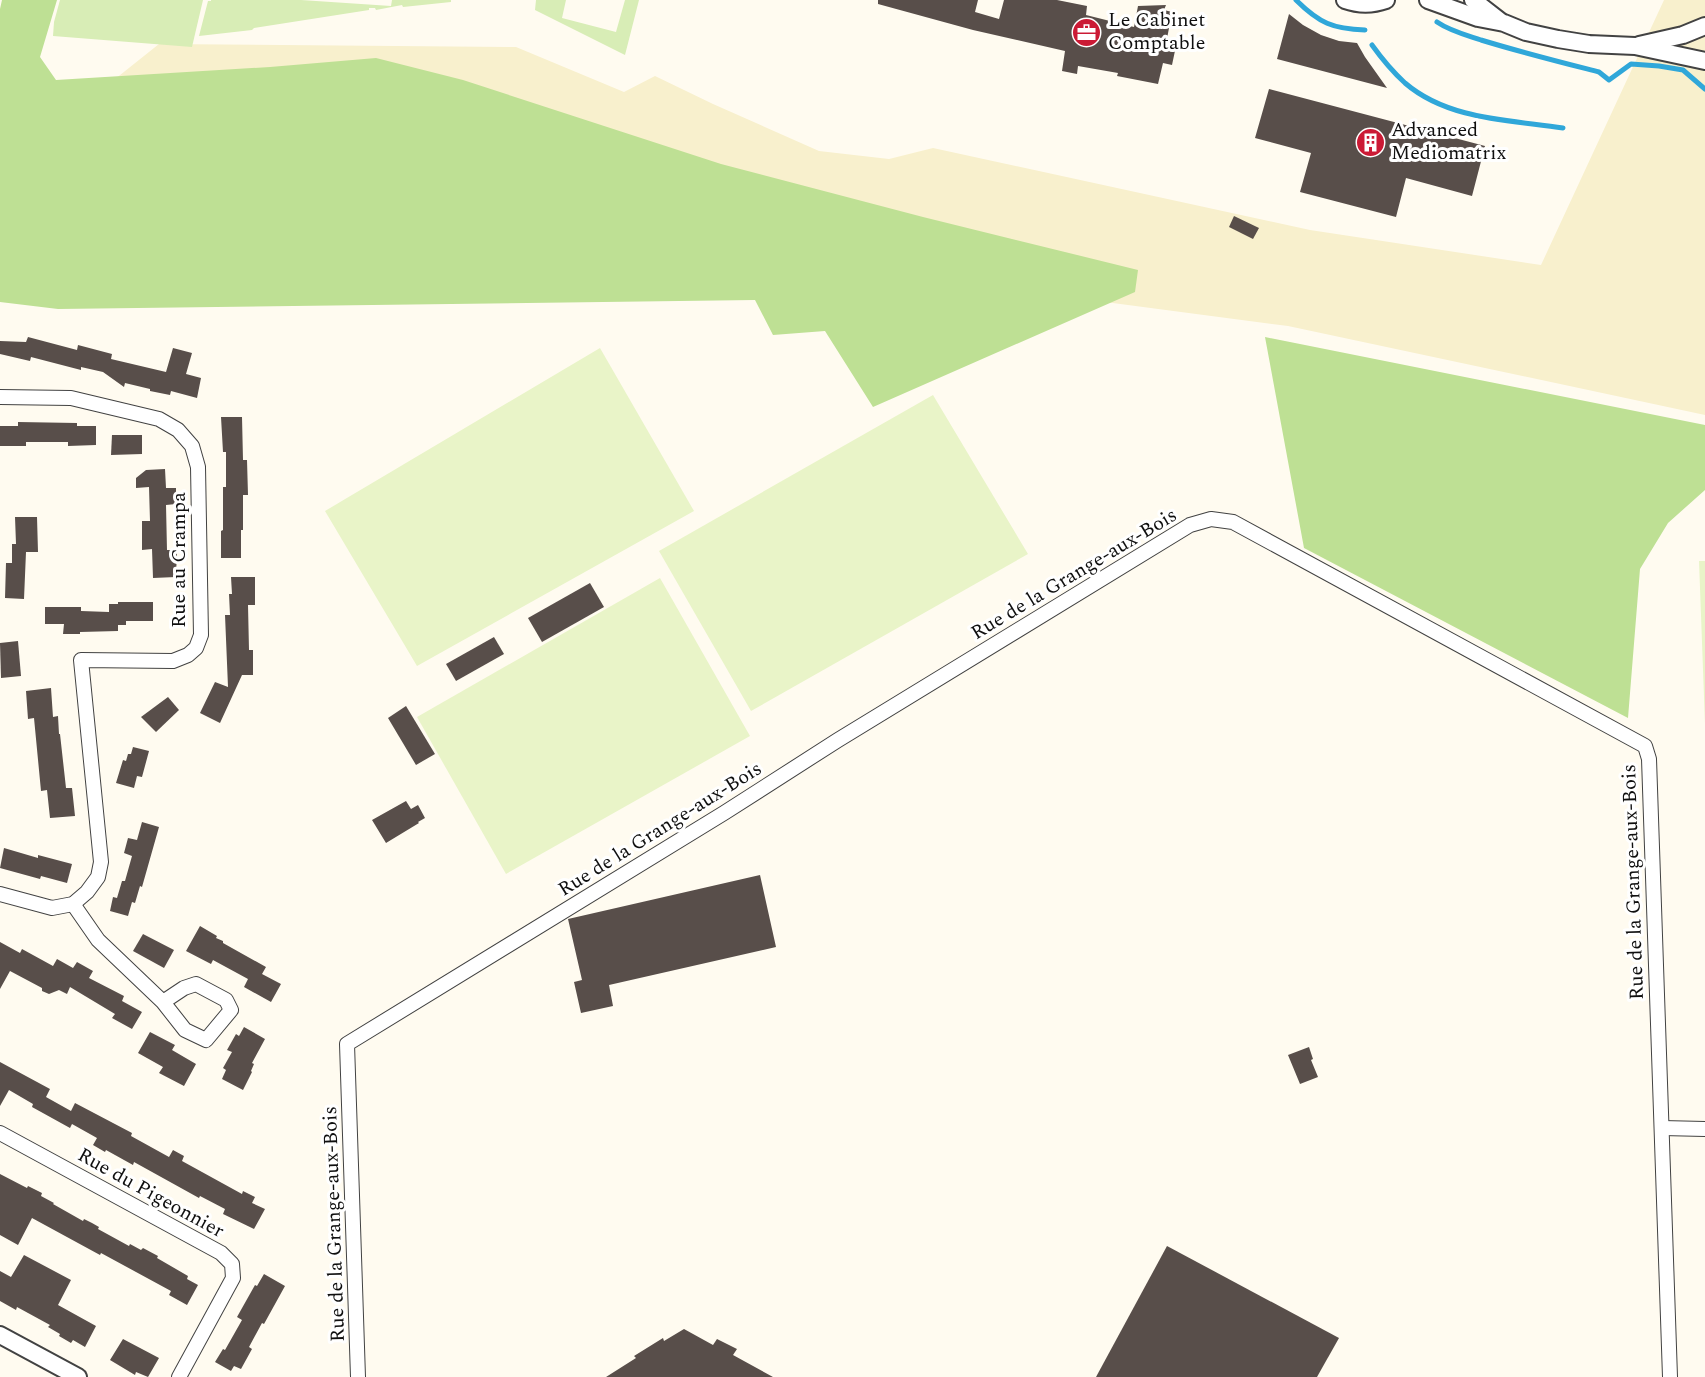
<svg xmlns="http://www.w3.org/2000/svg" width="1705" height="1377" viewBox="0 0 1705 1377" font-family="Spectral,serif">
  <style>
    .farmland { fill: #f8f0cd }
    .green { fill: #d8edb6 }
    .forest { fill: #bee094 }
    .pitch { fill: #e9f4c8 }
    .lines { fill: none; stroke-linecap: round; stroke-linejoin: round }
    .stream { stroke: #30a7d9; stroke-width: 5 }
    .building { fill: #584e4a }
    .minor-casing { stroke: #424242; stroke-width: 16 }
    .tertiary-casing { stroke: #424242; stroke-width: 20 }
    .minor { stroke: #fff; stroke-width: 14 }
    .tertiary { stroke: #fff; stroke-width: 16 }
    .labels { text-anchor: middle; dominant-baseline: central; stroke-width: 6; stroke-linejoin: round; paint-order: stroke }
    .poi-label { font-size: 20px; fill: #0f0f0f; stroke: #fff; text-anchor: start }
    .street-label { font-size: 20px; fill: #0f0f0f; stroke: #fff }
  </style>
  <rect width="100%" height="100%" fill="#fffbf0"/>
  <polygon class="farmland" points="1664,0 1705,0 1705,415 1288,326 254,190 95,95 159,44 516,47 624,92 655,76 713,104 819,151 889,159 933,148 1310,230 1541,265"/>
  <g class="green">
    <polygon points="60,0 203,0 192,47 53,36 54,22"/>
    <polygon points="211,0 301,0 391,6 392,0 451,0 451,2 403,7 402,5 376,10 375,8 369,8 369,10 254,28 252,30 199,36 208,1 211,1"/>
    <polygon points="536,0 566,0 562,18 616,32 625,0 639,0 625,55 535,10"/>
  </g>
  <g class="forest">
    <polygon points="2,0 57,0 40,57 56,80 270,67 376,58 463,80 721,164 923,217 1138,270 1135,292 873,407 825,331 773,335 755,300 58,309 0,302 0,9"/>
    <polygon points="1265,337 1705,425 1705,490 1668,523 1640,569 1628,718 1304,548"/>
  </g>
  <g class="pitch">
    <polygon points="600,348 694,511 417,666 325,511"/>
    <polygon points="933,395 1028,554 751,711 659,551"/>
    <polygon points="1699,561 1705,561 1705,724"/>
    <polygon points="660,578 750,736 506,874 417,717"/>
  </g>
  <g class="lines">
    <g class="stream">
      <path d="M1296,0C1319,23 1333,29 1365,30"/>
      <path d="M1437,22C1450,31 1466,35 1481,40C1520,52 1560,62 1599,72L1609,80L1631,64L1659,66L1683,70L1705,89"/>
      <path d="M1372,45C1382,59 1393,72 1405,83C1448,120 1510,120 1563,128"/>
    </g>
  </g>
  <g class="building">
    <polygon points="878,0 978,0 975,12 999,19 1004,0 1057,0 1087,6 1086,15 1134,27 1138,6 1166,5 1164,10 1172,12 1166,44 1176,46 1172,65 1163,63 1158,84 1117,76 1118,73 1078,66 1077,74 1062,71 1065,51 973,30 878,4"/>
    <polygon points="1289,14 1303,25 1321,35 1339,41 1357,43 1365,57 1387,88 1277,59"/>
    <polygon points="1269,89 1485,146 1472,196 1406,178 1396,217 1300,192 1311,153 1255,138"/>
    <polygon points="1234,216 1259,228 1253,239 1229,227"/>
    <polygon points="28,337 77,350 78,345 112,354 111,359 166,372 173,348 192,353 186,374 201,378 197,398 171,391 170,395 150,391 150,389 125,383 124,387 103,372 81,367 81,370 31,357 30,361 0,354 0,341 26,342"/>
    <polygon points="221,417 242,417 243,460 247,460 248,495 243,495 243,530 241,530 241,558 221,558 221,531 223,530 223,487 226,487 226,452 223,452"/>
    <polygon points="18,422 77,423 77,426 96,426 96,445 68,446 68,442 26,442 26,446 0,446 0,426 18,426"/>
    <polygon points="112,435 142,435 142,454 111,455"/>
    <polygon points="165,469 166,488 176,488 176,504 166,505 167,550 177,550 176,577 153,578 152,549 142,550 142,521 150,521 149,487 136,488 136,478 146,470"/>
    <polygon points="15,517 37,517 38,552 26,552 24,599 5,598 6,563 12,563 12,544 16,544"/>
    <polygon points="231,577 255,577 255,605 248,605 249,650 253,650 253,675 242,675 220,723 200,713 215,682 228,687 225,615 230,615 229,594 232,594"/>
    <polygon points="590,583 604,607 542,642 528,618"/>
    <polygon points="118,602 153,602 153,621 126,621 126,625 118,625 118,631 80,632 80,634 63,634 64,624 45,624 45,607 81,607 81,611 109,612 109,604 118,604"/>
    <polygon points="494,637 504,654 456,681 446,664"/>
    <polygon points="18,641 21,676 1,678 0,643"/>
    <polygon points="51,688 53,717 58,716 59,734 60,734 66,788 72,788 75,816 50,818 47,790 41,791 34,718 28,719 26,691"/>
    <polygon points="168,697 179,710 156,732 141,717"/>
    <polygon points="406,706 435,754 416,765 388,718"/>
    <polygon points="133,747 149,751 142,777 137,776 134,788 116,783 123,760 126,761 128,754 131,754"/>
    <polygon points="406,801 411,809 418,805 425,818 418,822 419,823 386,843 372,820"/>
    <polygon points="142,822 159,827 142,887 140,886 135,903 132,902 128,916 110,911 113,897 117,898 122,881 125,881 132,856 124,853 128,838 137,840"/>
    <polygon points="4,848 38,858 38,855 72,864 67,883 41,876 40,879 0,868"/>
    <polygon points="760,875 776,947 609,985 613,1006 581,1013 574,982 582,980 568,919"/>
    <polygon points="200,926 217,936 216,938 223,941 223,943 266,967 262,974 281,984 271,1002 244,987 248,979 213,960 211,964 186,951"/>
    <polygon points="143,934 174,950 164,968 133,951"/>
    <polygon points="0,942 20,953 22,949 53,966 57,959 73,968 77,962 93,971 89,978 124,996 122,1001 142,1012 132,1029 112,1018 115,1014 70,987 67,994 59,990 49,994 42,991 42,988 10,971 0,989"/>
    <polygon points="244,1027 265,1039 252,1063 254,1064 251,1071 252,1072 243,1090 222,1079 226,1070 223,1068 232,1052 227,1050 236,1034 239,1036"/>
    <polygon points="150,1032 175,1045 172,1050 196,1064 184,1086 159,1073 163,1067 138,1053"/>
    <polygon points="1309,1047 1313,1059 1311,1060 1318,1077 1300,1084 1288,1055"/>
    <polygon points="0,1062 50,1089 46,1097 71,1111 75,1103 132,1133 131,1136 169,1157 173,1150 184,1156 182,1161 242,1194 243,1191 255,1197 252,1203 265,1209 254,1229 223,1214 225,1209 200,1196 199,1198 134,1162 133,1165 106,1150 105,1152 93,1145 97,1138 72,1124 70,1128 32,1107 33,1104 9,1090 0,1106"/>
    <polygon points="0,1174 27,1188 28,1186 42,1193 41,1196 54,1203 53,1204 83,1221 84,1219 92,1223 99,1227 98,1229 129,1246 130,1244 141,1250 143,1248 158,1256 157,1258 188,1276 187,1279 198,1285 187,1305 169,1295 171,1291 101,1253 100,1255 32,1218 18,1245 0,1235"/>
    <polygon points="1167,1246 1339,1338 1317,1377 1096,1377"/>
    <polygon points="24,1255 71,1280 58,1305 96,1326 85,1347 73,1340 71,1343 59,1336 60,1334 48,1327 50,1325 17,1307 16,1310 0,1301 0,1271 11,1277"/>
    <polygon points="264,1274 285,1286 264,1324 262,1323 249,1347 252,1349 241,1369 234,1366 231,1371 215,1362 223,1349 225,1350 242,1320 237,1317 255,1285 257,1286"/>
    <polygon points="684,1329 713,1345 717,1339 737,1349 733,1355 773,1377 606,1377 636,1358 634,1356 663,1338 664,1341"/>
    <polygon points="123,1339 159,1358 148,1377 136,1372 135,1375 110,1360"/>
  </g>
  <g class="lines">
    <defs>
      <g id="minor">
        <polyline points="0,397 71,398 159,419 178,430 192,446 198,467 201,635 196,648 188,655 173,661 81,660 101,862 98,877 87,892 73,904 52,908 0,894"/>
        <polyline points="73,904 98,940 163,1002 185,1030 206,1040 231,1010 226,1000 196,984 184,988 163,1002"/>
        <polyline points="1662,1128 1705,1129"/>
        <polyline points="0,1133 221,1253 232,1264 233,1278 179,1377"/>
        <polyline points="358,1377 347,1044 724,813 838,740 1190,525 1211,519 1233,522 1645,746 1649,759 1670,1377"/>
      </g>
      <g id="tertiary">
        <path d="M1345,0C1359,5 1372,5 1386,0"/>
        <polyline points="1428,0 1478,18 1504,23 1526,32 1558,39 1589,44 1635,46 1705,61"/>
        <polyline points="1473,0 1500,21"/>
        <polyline points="1639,45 1683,35 1705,26"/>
        <polyline points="0,1335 78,1377"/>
      </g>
    </defs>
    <use href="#minor" class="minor-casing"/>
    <use href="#tertiary" class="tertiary-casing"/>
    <use href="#minor" class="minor"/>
    <use href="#tertiary" class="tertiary"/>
  </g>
  <defs>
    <symbol id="office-disc" viewBox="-11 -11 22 22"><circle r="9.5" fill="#cb1a35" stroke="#fff"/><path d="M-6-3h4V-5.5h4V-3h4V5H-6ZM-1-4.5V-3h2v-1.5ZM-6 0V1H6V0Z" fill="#fff"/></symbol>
    <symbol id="building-disc" viewBox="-11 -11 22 22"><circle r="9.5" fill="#cb1a35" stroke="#fff"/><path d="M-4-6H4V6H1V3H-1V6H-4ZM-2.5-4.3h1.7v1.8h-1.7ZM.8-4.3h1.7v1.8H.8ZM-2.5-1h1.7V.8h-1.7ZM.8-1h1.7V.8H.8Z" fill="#fff"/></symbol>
  </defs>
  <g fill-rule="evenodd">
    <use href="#office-disc" x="1070" y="16" width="33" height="33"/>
    <use href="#building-disc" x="1354" y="126" width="33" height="33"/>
  </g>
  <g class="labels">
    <g class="poi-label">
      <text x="1108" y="20">Le Cabinet<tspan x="1108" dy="23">Comptable</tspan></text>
      <text x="1391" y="130">Advanced<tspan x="1391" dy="23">Mediomatrix</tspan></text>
    </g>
    <g class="street-label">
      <text transform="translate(179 560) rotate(-90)">Rue au Crampa</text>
      <text transform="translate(1074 574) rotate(-31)">Rue de la Grange-aux-Bois</text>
      <text transform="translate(660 829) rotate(-32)">Rue de la Grange-aux-Bois</text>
      <text transform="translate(1633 882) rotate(-92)">Rue de la Grange-aux-Bois</text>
      <text transform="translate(151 1193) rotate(29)">Rue du Pigeonnier</text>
      <text transform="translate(334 1224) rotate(-92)">Rue de la Grange-aux-Bois</text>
    </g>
  </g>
</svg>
